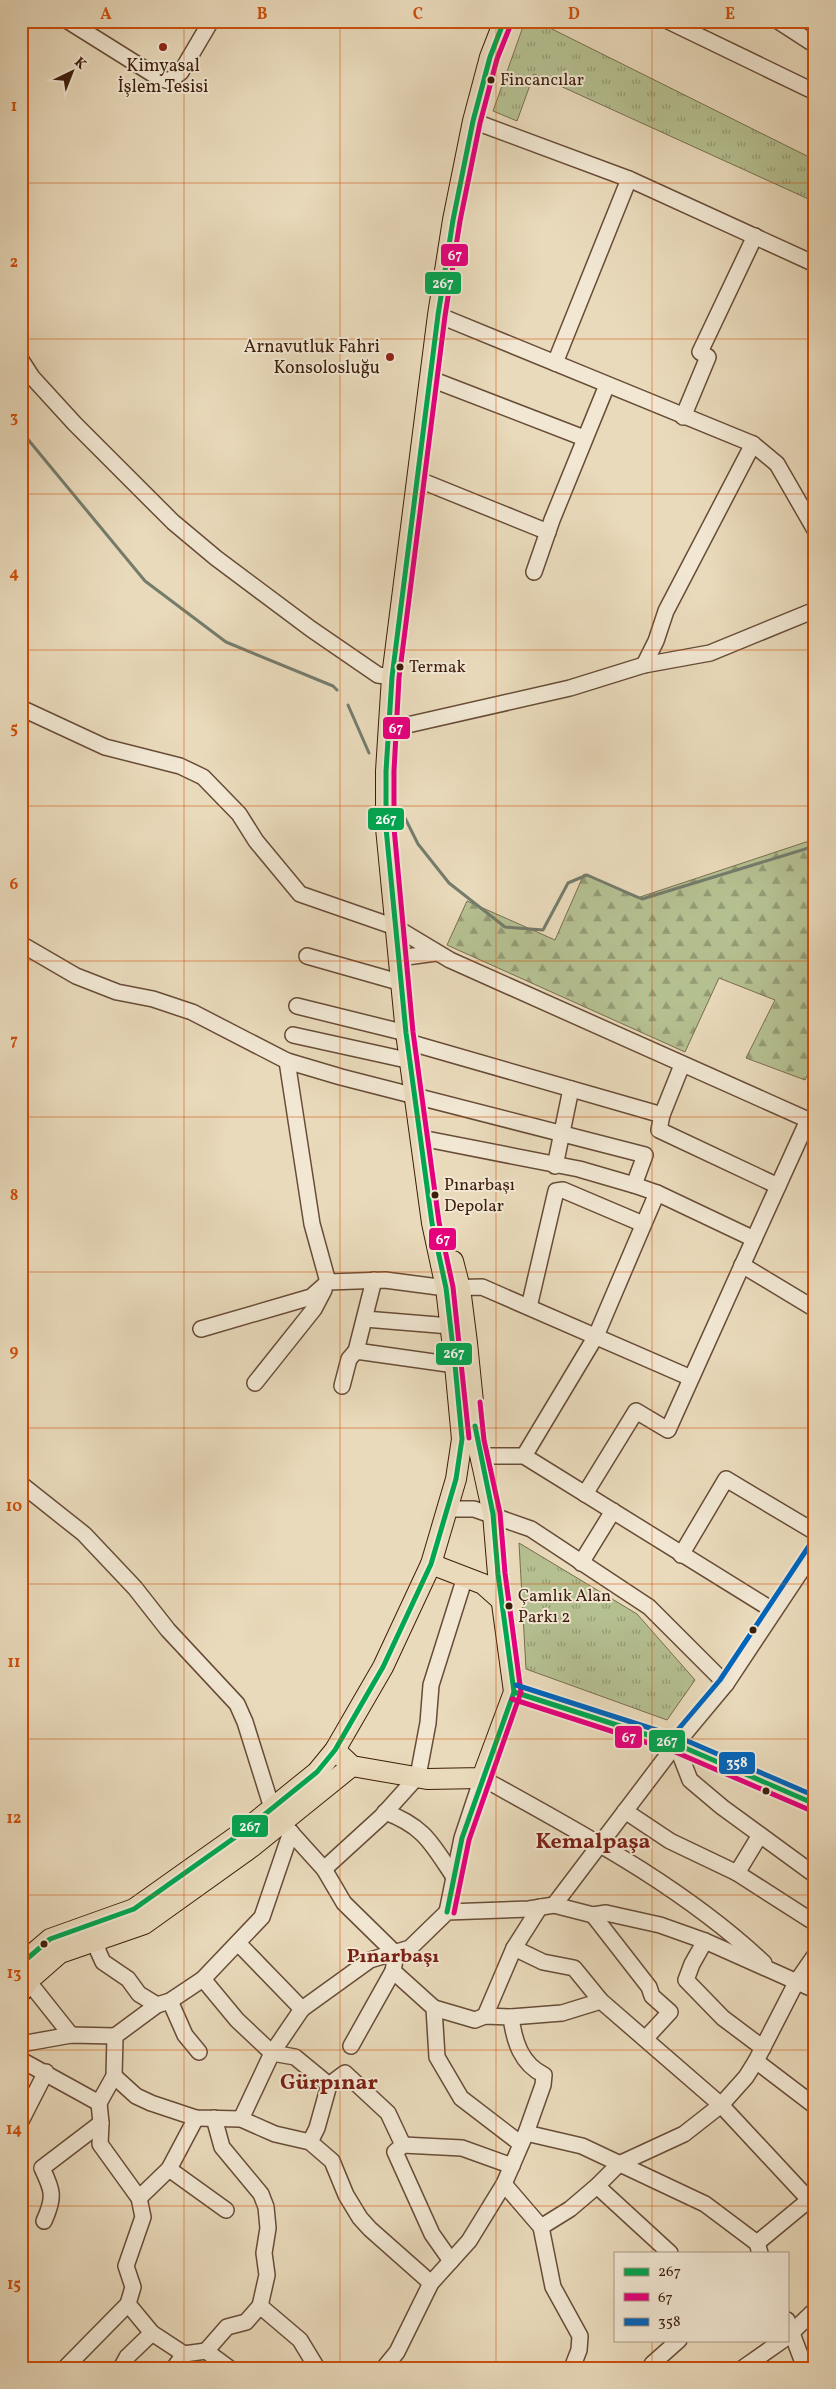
<svg xmlns="http://www.w3.org/2000/svg" width="836" height="2389" viewBox="0 0 836 2389" font-family="Vollkorn,serif">
  <style>
    .forest { fill: url(#forest-firs); stroke: #796e4e }
    .park { fill: url(#park-tufts); stroke: #796e4e }
    .lines { fill: none; stroke-linecap: round; stroke-linejoin: round }
    .stream { stroke: #747c6c; stroke-width: 3 }
    .minor-casing { stroke: #684c37; stroke-width: 18 }
    .major-casing { stroke: #3d1d0b; stroke-width: 22 }
    .minor { stroke: #f1e7d3; stroke-width: 15 }
    .major { stroke: #e9dabb; stroke-width: 20 }
    .bus-1-casing { stroke: #f1e7d3; stroke-width: 9 }
    .bus-2-casing { stroke: #f1e7d3; stroke-width: 9 }
    .bus-3-casing { stroke: #f1e7d3; stroke-width: 9 }
    .bus-1 { stroke: #00a651; stroke-width: 5 }
    .bus-2 { stroke: #e5007d; stroke-width: 5 }
    .bus-3 { stroke: #0065bd; stroke-width: 5 }
    .grid { fill: none; stroke: #ce500c; stroke-width: 1; stroke-opacity: 0.55 }
    .poi-dot { fill: #8f2418; stroke: #f1e7d3; stroke-width: 2 }
    .bus-dot { fill: #3d1d0b; stroke: #f1e7d3; stroke-width: 2 }
    .labels { text-anchor: middle; dominant-baseline: central; stroke-width: 4; stroke-linejoin: round; paint-order: stroke }
    .bus-label { font-size: 17px; fill: #3d1d0b; stroke: #f1e7d3; text-anchor: start }
    .poi-label { font-size: 18px; fill: #3d1d0b; stroke: #f1e7d3 }
    .quarter-label { font-size: 20px; font-weight: bold; fill: #7a1f14; stroke: #f1e7d3 }
    .district-label { font-size: 22px; font-weight: bold; fill: #7a1f14; stroke: #f1e7d3 }
    .line-badge { stroke: #f1e7d3; stroke-width: 2 }
    .badge-label { font-size: 14px; text-anchor: middle; font-weight: bold; fill: #fff }
    .neatline { fill: none; stroke: #ce500c; stroke-width: 2 }
    .grid-label { font-size: 16px; text-anchor: middle; font-weight: bold; fill: #ce500c }
  </style>
  <defs>
    <pattern id="forest-firs" width="22" height="20" patternUnits="userSpaceOnUse" patternTransform="scale(1.25)"><rect width="22" height="20" fill="#b5c091"/><path d="M5 1l3.5 6h-7zM16 11l3.5 6h-7z" fill="#949b75"/></pattern>
    <pattern id="park-tufts" width="24" height="20" patternUnits="userSpaceOnUse" patternTransform="scale(1.25)"><rect width="24" height="20" fill="#b5c091"/><path d="M3 7l-1-3M5 7V3M7 7l1-3M15 17l-1-3M17 17v-4M19 17l1-3" fill="none" stroke="#949b75"/></pattern>
  </defs>
  <rect width="100%" height="100%" fill="#e9dabb"/>
  <filter id="stains"><feTurbulence type="fractalNoise" baseFrequency=".004" numOctaves="4"/><feColorMatrix values="0 0 0 0 .2 0 0 0 0 .09 0 0 0 0 .02 0 0 0 .5 -.17"/></filter>
  <radialGradient id="worn" r=".72"><stop offset=".6" stop-color="#630" stop-opacity="0"/><stop offset="1" stop-color="#630" stop-opacity=".3"/></radialGradient>
  <polygon class="forest" points="815,839 815,1060 805,1080 746,1058 775,1000 719,978 685,1052 447,945 467,901 555,940 584,874 637,898"/>
  <g class="park">
    <polygon points="525,21 550,21 548,27 815,160 815,202 534,74 517,121 493,111"/>
    <polygon points="519,1543 637,1614 695,1680 667,1720 526,1669"/>
  </g>
  <g class="lines">
    <g class="stream">
      <polyline points="21,431 145,581 226,642 333,686 337,690"/>
      <polyline points="348,705 369,753"/>
      <polyline points="401,810 418,844 449,883 505,927 543,930 568,883 587,875 642,899 815,846"/>
    </g>
    <defs>
      <g id="minor">
        <polyline points="68,21 159,78 169,81 181,72 211,21"/>
        <polyline points="668,21 815,92"/>
        <polyline points="778,21 815,45"/>
        <polyline points="473,121 629,179 815,264"/>
        <polyline points="438,315 753,444 666,611 656,641 644,665"/>
        <polyline points="21,360 32,377 75,424 173,522 216,558 311,629 378,675 392,677"/>
        <polyline points="555,363 629,179"/>
        <polyline points="431,379 584,438"/>
        <polyline points="683,417 708,357 700,352 755,236"/>
        <polyline points="753,444 777,464 815,530"/>
        <polyline points="417,479 548,532"/>
        <polyline points="534,572 552,520 607,385"/>
        <polyline points="21,708 105,747 180,766 203,777 239,814 256,841 300,894 395,927 450,960 815,1123"/>
        <polyline points="389,725 403,726 570,688 644,665 710,653 815,610"/>
        <polyline points="21,944 76,976 117,992 153,999 192,1012 287,1061 341,1077 645,1155 634,1185"/>
        <polyline points="307,956 402,983"/>
        <polyline points="399,958 436,953"/>
        <polyline points="297,1006 406,1033"/>
        <polyline points="293,1035 411,1061"/>
        <polyline points="408,1042 662,1115"/>
        <polyline points="287,1061 312,1224 328,1282 385,1280 446,1288 482,1287 691,1378"/>
        <polyline points="682,1065 662,1115 659,1130 778,1186"/>
        <polyline points="421,1138 579,1169 634,1185 657,1193 754,1239 808,1120"/>
        <polyline points="555,1166 571,1089"/>
        <polyline points="742,1265 815,1309"/>
        <polyline points="529,1307 556,1191 563,1190 643,1224"/>
        <polyline points="365,1319 450,1326"/>
        <polyline points="201,1329 311,1297 328,1282"/>
        <polyline points="356,1351 374,1280"/>
        <polyline points="255,1383 314,1309 324,1290"/>
        <polyline points="342,1386 349,1359 356,1351 455,1365"/>
        <polyline points="480,1456 524,1456 774,1611"/>
        <polyline points="524,1456 596,1336 657,1193"/>
        <polyline points="21,1484 84,1534 135,1588 168,1630 237,1704 245,1722 272,1808"/>
        <polyline points="585,1494 636,1411 668,1430 754,1239"/>
        <polyline points="448,1509 474,1509 531,1529 649,1607 726,1684"/>
        <polyline points="681,1555 726,1479 815,1532"/>
        <polyline points="581,1563 613,1511"/>
        <polyline points="514,1692 676,1744 815,1804"/>
        <polyline points="676,1744 690,1780 722,1807 815,1875"/>
        <polyline points="625,1811 670,1841 737,1873 815,1923"/>
        <path d="M385,1812C424,1826 432,1844 454,1877"/>
        <polyline points="286,1827 324,1869 344,1903 396,1954"/>
        <polyline points="324,1869 381,1817 418,1776 428,1723 431,1685 465,1577"/>
        <polyline points="737,1873 760,1835"/>
        <polyline points="554,1905 676,1744 726,1684 815,1550"/>
        <path d="M447,1912L462,1838L482,1778C581,1833 682,1886 764,1963"/>
        <polyline points="593,1915 649,1987 652,1996 670,2012 645,2039"/>
        <polyline points="98,1940 98,1951 103,1962 128,1979 139,1994 157,2005"/>
        <polyline points="705,1941 692,1964 686,1980 723,2018 763,2048"/>
        <polyline points="238,1943 302,2009"/>
        <polyline points="514,1948 543,1962 574,1968 601,2001"/>
        <polyline points="396,1954 393,1971 434,2008 437,2057 461,2098 521,2144"/>
        <polyline points="203,1979 237,2020 272,2053 295,2057 329,2085 317,2128 310,2142"/>
        <polyline points="28,1981 71,2035"/>
        <polyline points="170,2001 185,2035 199,2052"/>
        <polyline points="434,2008 475,2020 485,2016 511,2017 562,2013 601,2001 721,2105 815,2206"/>
        <polyline points="485,2016 514,1948 540,1907"/>
        <polyline points="21,2044 71,2035 115,2036"/>
        <polyline points="351,2046 393,1971"/>
        <polyline points="21,2060 99,2103 114,2076 115,2036 157,2005 170,2001 203,1979 262,1917 291,1832"/>
        <polyline points="756,2061 815,2106"/>
        <polyline points="114,2076 136,2096 151,2103 196,2118 241,2119 275,2134 310,2142 332,2161 346,2195 360,2218 370,2229 431,2283"/>
        <polyline points="329,2085 345,2073 388,2113 403,2145 395,2152 432,2234 451,2261"/>
        <polyline points="99,2103 101,2123 100,2144 139,2198 143,2217 126,2266 133,2287 128,2304 152,2333 184,2354"/>
        <polyline points="241,2119 272,2053 302,2009 370,1960 410,1948 447,1912 529,1909 554,1905 593,1915 606,1913 660,1925 705,1941 815,1990"/>
        <polyline points="21,2121 46,2072"/>
        <polyline points="526,2133 582,2146 705,2204 757,2243 760,2253"/>
        <polyline points="403,2145 462,2148 512,2166"/>
        <polyline points="169,2169 226,2210"/>
        <polyline points="504,2184 541,2227 553,2287 580,2336 579,2350 572,2368"/>
        <polyline points="597,2186 670,2253"/>
        <polyline points="139,2198 169,2169 196,2118"/>
        <path d="M44,2221C55,2197 53,2191 42,2168L101,2123"/>
        <polyline points="541,2227 570,2209 597,2186 619,2164 684,2134 721,2105 746,2077 756,2061 797,1981 815,1955"/>
        <polyline points="757,2243 815,2195"/>
        <polyline points="260,2306 300,2340 317,2368"/>
        <polyline points="787,2320 805,2368"/>
        <polyline points="787,2337 815,2310"/>
        <polyline points="206,2351 227,2327 246,2322 260,2306 267,2275 264,2253 268,2228 266,2207 261,2194 222,2147 214,2118"/>
        <polyline points="65,2368 128,2304"/>
        <polyline points="121,2368 127,2357 152,2333"/>
        <polyline points="174,2368 184,2354 206,2351 229,2368"/>
        <path d="M384,2368L397,2352L431,2283L469,2241L504,2184L526,2133L543,2085L544,2075C521,2064 514,2041 511,2017"/>
        <polyline points="656,2368 652,2364 679,2340"/>
        <polyline points="743,2368 783,2340"/>
      </g>
      <g id="major">
        <polyline points="431,1564 483,1584 501,1600"/>
        <polyline points="335,1750 352,1766 427,1779 482,1778 514,1692 498,1574 493,1514 477,1441 467,1343 460,1288 453,1261"/>
        <polyline points="21,1964 50,1939 134,1909 244,1831 317,1772 335,1750 383,1667 431,1564 456,1479 462,1439 455,1365 446,1288 432,1223 406,1033 386,828 386,771 392,677 438,315 453,220 473,121 490,57 504,21"/>
        <polyline points="21,1992 28,1981 60,1953 144,1924 253,1846 352,1766"/>
      </g>
    </defs>
    <use href="#minor" class="minor-casing"/>
    <use href="#major" class="major-casing"/>
    <use href="#minor" class="minor"/>
    <use href="#major" class="major"/>
    <defs>
      <g id="bus-1">
        <polyline points="514,1692 676,1744 815,1804"/>
        <polyline points="447,1912 462,1838 514,1692 498,1574 493,1514 475,1426"/>
        <polyline points="21,1964 50,1939 134,1909 244,1831 317,1772 335,1750 383,1667 431,1564 456,1479 462,1439 455,1365 446,1288 432,1223 406,1033 386,828 386,771 392,677 438,315 453,220 473,121 490,57 504,21"/>
      </g>
      <g id="bus-2">
        <polyline points="469,1438 453,1287 439,1222 413,1032 394,828 394,771 399,678 445,316 460,221 480,123 497,59 511,24"/>
        <polyline points="512,1699 673,1751 812,1811"/>
        <polyline points="454,1913 469,1840 521,1692 505,1573 500,1513 484,1440 480,1402"/>
      </g>
      <g id="bus-3">
        <polyline points="516,1685 678,1737 815,1796"/>
        <polyline points="670,1739 720,1680 809,1546"/>
      </g>
    </defs>
    <use href="#bus-1" class="bus-1-casing"/>
    <use href="#bus-2" class="bus-2-casing"/>
    <use href="#bus-3" class="bus-3-casing"/>
    <use href="#bus-1" class="bus-1"/>
    <use href="#bus-2" class="bus-2"/>
    <use href="#bus-3" class="bus-3"/>
  </g>
  <path class="grid" d="M184,21V2368M340,21V2368M496,21V2368M652,21V2253M21,183H815M21,339H815M21,494H815M21,650H815M21,806H815M21,961H815M21,1117H815M21,1272H815M21,1428H815M21,1584H815M21,1739H815M21,1895H815M21,2050H815M21,2206H815M652,2340V2368"/>
  <g class="poi-dot">
    <circle cx="163" cy="47" r="5"/>
    <circle cx="390" cy="357" r="5"/>
  </g>
  <g class="bus-dot">
    <circle cx="491" cy="80" r="4.5"/>
    <circle cx="400" cy="667" r="4.5"/>
    <circle cx="435" cy="1195" r="4.5"/>
    <circle cx="509" cy="1606" r="4.5"/>
    <circle cx="753" cy="1630" r="4.5"/>
    <circle cx="766" cy="1791" r="4.5"/>
    <circle cx="44" cy="1944" r="4.5"/>
  </g>
  <g class="labels">
    <g class="bus-label">
      <text x="500" y="80">Fincancılar</text>
      <text x="409" y="667">Termak</text>
      <text x="444" y="1185">Pınarbaşı<tspan x="444" dy="21">Depolar</tspan></text>
      <text x="518" y="1596">Çamlık Alan<tspan x="518" dy="21">Parkı 2</tspan></text>
    </g>
    <g class="poi-label">
      <text x="163" y="66">Kimyasal<tspan x="163" dy="21">İşlem Tesisi</tspan></text>
      <text x="380" y="347" text-anchor="end">Arnavutluk Fahri<tspan x="380" dy="21">Konsolosluğu</tspan></text>
    </g>
    <g class="quarter-label">
      <text x="393" y="1957">Pınarbaşı</text>
    </g>
    <g class="district-label">
      <text x="593" y="1842">Kemalpaşa</text>
      <text x="329" y="2083">Gürpınar</text>
    </g>
  </g>
  <g class="line-badge">
    <rect x="440" y="243" width="29" height="24" rx="5" fill="#e5007d"/>
    <rect x="424" y="271" width="38" height="24" rx="5" fill="#00a651"/>
    <rect x="382" y="716" width="29" height="24" rx="5" fill="#e5007d"/>
    <rect x="367" y="807" width="38" height="24" rx="5" fill="#00a651"/>
    <rect x="428" y="1227" width="29" height="24" rx="5" fill="#e5007d"/>
    <rect x="435" y="1342" width="38" height="24" rx="5" fill="#00a651"/>
    <rect x="614" y="1725" width="29" height="24" rx="5" fill="#e5007d"/>
    <rect x="648" y="1729" width="38" height="24" rx="5" fill="#00a651"/>
    <rect x="718" y="1751" width="38" height="24" rx="5" fill="#0065bd"/>
    <rect x="231" y="1814" width="38" height="24" rx="5" fill="#00a651"/>
  </g>
  <g class="badge-label">
    <text x="455" y="260">67</text>
    <text x="443" y="288">267</text>
    <text x="396" y="733">67</text>
    <text x="386" y="824">267</text>
    <text x="443" y="1244">67</text>
    <text x="454" y="1358">267</text>
    <text x="629" y="1742">67</text>
    <text x="667" y="1746">267</text>
    <text x="737" y="1767">358</text>
    <text x="250" y="1831">267</text>
  </g>
  <rect width="836" height="2389" fill="none" stroke="#e9dabb" stroke-width="55"/>
  <rect x="614" y="2252" width="175" height="90" fill="#f1e7d3" stroke="#a99683"/>
  <rect x="624" y="2268" width="25" height="8" fill="#00a651" stroke="#a99683"/>
  <text x="658" y="2276" font-size="15" fill="#3d1d0b">267</text>
  <rect x="624" y="2293" width="25" height="8" fill="#e5007d" stroke="#a99683"/>
  <text x="658" y="2302" font-size="15" fill="#3d1d0b">67</text>
  <rect x="624" y="2318" width="25" height="8" fill="#0065bd" stroke="#a99683"/>
  <text x="658" y="2326" font-size="15" fill="#3d1d0b">358</text>
  <g transform="translate(72 72) rotate(43)" stroke="#f1e7d3" stroke-width="4" paint-order="stroke">
  <path d="M0-4L9 19L0 12L-9 19Z" fill="#3d1d0b"/>
  <text y="-8" font-size="14" font-weight="bold" text-anchor="middle" fill="#3d1d0b">K</text>
  </g>
  <rect x="28" y="28" width="780" height="2334" class="neatline"/>
  <g class="grid-label">
    <text x="106" y="19">A</text>
    <text x="262" y="19">B</text>
    <text x="418" y="19">C</text>
    <text x="574" y="19">D</text>
    <text x="730" y="19">E</text>
    <text x="14" y="111">1</text>
    <text x="14" y="267">2</text>
    <text x="14" y="422">3</text>
    <text x="14" y="578">4</text>
    <text x="14" y="733">5</text>
    <text x="14" y="889">6</text>
    <text x="14" y="1045">7</text>
    <text x="14" y="1200">8</text>
    <text x="14" y="1356">9</text>
    <text x="14" y="1511">10</text>
    <text x="14" y="1667">11</text>
    <text x="14" y="1823">12</text>
    <text x="14" y="1978">13</text>
    <text x="14" y="2134">14</text>
    <text x="14" y="2289">15</text>
  </g>
  <rect width="100%" height="100%" filter="url(#stains)"/>
  <rect width="100%" height="100%" fill="url(#worn)"/>
</svg>
